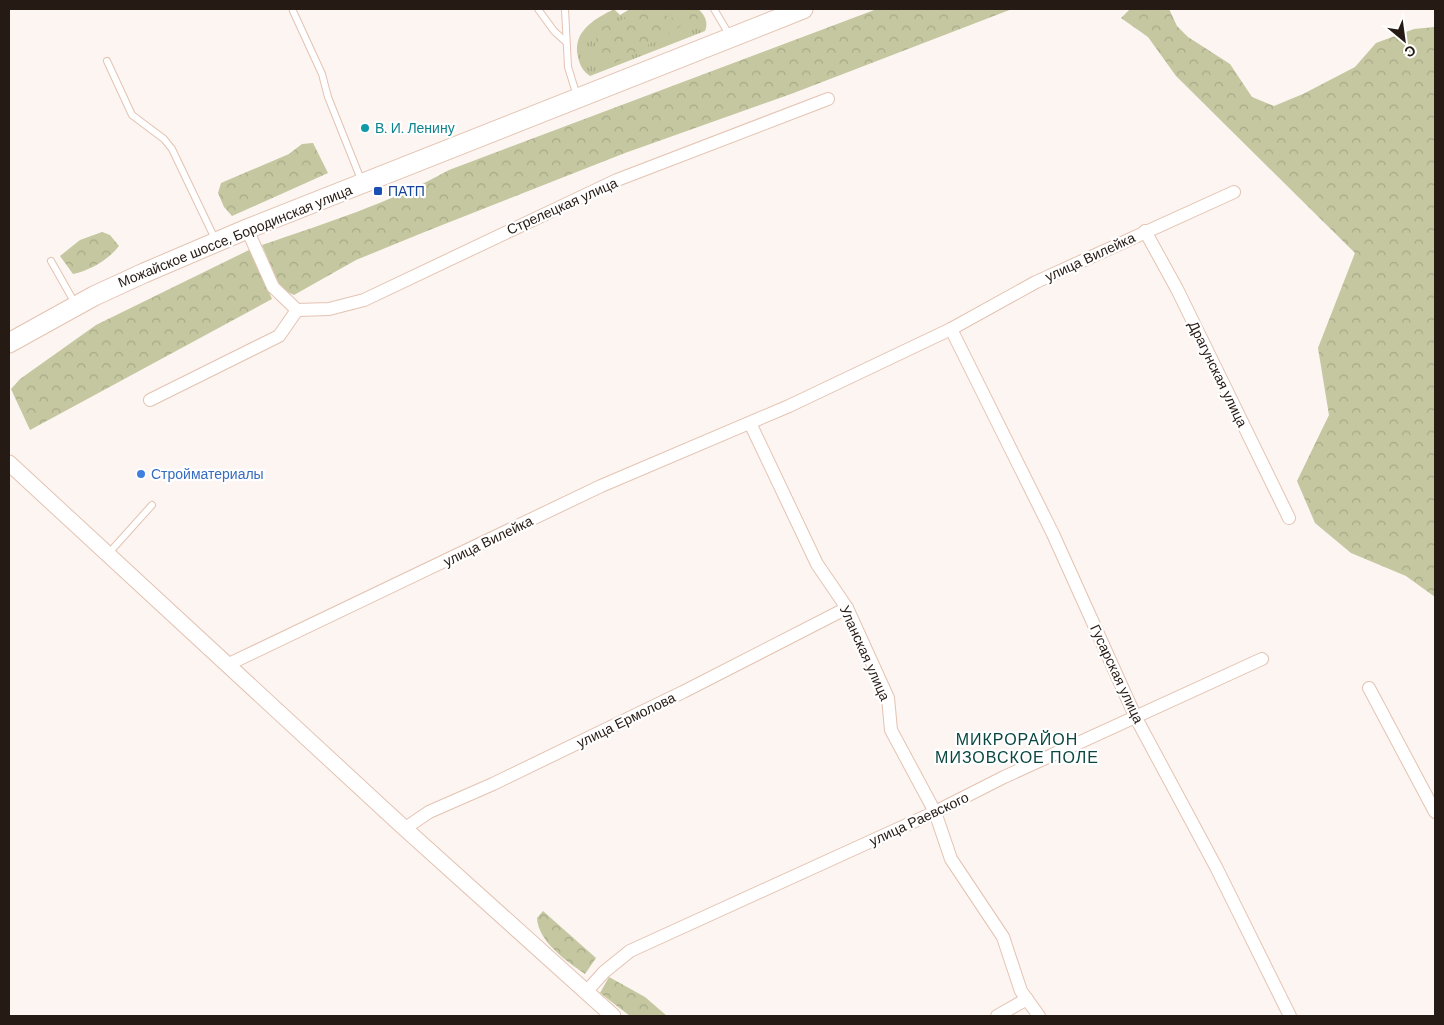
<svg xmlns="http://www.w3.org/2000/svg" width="1444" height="1025" viewBox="0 0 1444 1025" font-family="'DM Sans',sans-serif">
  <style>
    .grass { fill: url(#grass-tufts) }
    .forest { fill: url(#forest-crowns) }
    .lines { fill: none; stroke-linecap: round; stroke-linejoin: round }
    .service-casing { stroke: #e4c3b2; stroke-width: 8 }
    .minor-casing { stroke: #e4c3b2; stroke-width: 14 }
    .tertiary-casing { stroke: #e4c3b2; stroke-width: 17 }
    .primary-casing { stroke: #e4c3b2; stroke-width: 21 }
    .service { stroke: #fff; stroke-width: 6 }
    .minor { stroke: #fff; stroke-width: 12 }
    .tertiary { stroke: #fff; stroke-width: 15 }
    .primary { stroke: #fff; stroke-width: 19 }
    .culture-dot { fill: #0f9aa8; stroke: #fff; stroke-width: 2 }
    .transit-dot { fill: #1a4fb4; stroke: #fff; stroke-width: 2 }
    .shop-dot { fill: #3f7fe0; stroke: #fff; stroke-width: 2 }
    .labels { text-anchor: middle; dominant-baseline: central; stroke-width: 4.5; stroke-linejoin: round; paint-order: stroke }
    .culture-label { font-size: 14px; fill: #0d838f; stroke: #fff; text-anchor: start }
    .transit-label { font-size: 14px; fill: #164399; stroke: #fff; text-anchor: start }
    .street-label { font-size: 14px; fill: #261a14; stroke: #fff }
    .shop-label { font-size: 14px; fill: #366cbe; stroke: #fff; text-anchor: start }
    .quarter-label { font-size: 16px; letter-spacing: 1px; fill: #094740; stroke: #fff }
  </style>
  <defs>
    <pattern id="grass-tufts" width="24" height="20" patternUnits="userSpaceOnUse" patternTransform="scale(1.25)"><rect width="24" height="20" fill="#c4c79f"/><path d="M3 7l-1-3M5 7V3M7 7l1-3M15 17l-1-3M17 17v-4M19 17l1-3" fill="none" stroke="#a8aa88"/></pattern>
    <pattern id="forest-crowns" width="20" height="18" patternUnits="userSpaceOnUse" patternTransform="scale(1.25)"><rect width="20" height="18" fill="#c4c79f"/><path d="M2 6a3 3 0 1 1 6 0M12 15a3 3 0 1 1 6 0" fill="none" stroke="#a8aa88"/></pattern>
  </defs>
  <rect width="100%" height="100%" fill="#fcf5f1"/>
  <path class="grass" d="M614,9L620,15L630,9H698C704,14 709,22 705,31L590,76C583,71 580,66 578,57C572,31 595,19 614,9Z"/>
  <g class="forest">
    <path d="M686,9L696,13L698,17L697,25L685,22L677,29L613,64C592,63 593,41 600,28C625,19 648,7 673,18Z"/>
    <path d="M877,9H1012L791,94L625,153L427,231L356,260L294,295L281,289L262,245C326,223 390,203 449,170Z"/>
    <polygon points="1130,9 1169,9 1177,26 1188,37 1230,64 1252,97 1274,106 1303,94 1355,67 1376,43 1414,29 1435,27 1435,597 1406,576 1351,553 1315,523 1297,481 1329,415 1318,348 1355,253 1176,76 1148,37 1121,18"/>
    <polygon points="313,143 328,173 232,216 224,207 218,193 221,183 289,154 302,144"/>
    <path d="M102,232L110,235L119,246C108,260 91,270 73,274L60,256L80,240Z"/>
    <polygon points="251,249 272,299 30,430 11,389 20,379 96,325"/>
    <path d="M543,911L596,958L585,974C566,961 538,941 537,918Z"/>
    <polygon points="609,977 645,997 667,1016 630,1016 600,993"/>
  </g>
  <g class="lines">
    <defs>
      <g id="service">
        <polyline points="538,9 554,31 566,42"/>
        <polyline points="565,9 568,67 577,96"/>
        <polyline points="714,9 730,36"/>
        <polyline points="293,11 322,74 328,97 362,182"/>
        <polyline points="107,61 132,115 164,139 172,149 216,241"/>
        <polyline points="51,261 76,305"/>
        <polyline points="108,554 152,505"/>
      </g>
      <g id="minor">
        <polyline points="247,229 273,287 297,310 329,309 364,300 617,180 828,99"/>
        <polyline points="1145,231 1177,289 1289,518"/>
        <polyline points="951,329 1053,534 1136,718 1216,867 1290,1016"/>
        <polyline points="150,400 279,336 297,310"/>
        <polyline points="750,423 817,564 847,608 888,698 891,730 935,812 951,859 1003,937 1021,991 1039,1016"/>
        <polyline points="229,664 601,486 789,406 951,329 1036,282 1234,192"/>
        <polyline points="1369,688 1435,812"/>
        <polyline points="404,829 429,812 493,784 683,692 847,608"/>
        <polyline points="586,992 604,972 630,951 935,812 1004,777 1262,659"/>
        <polyline points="997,1016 1027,999"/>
      </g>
      <polyline id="tertiary" points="9,463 402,826 613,1016"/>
      <polyline id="primary" points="9,343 94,296 144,273 247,229 803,9"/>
    </defs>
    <use href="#service" class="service-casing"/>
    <use href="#minor" class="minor-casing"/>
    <use href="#tertiary" class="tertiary-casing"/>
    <use href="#primary" class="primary-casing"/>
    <use href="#service" class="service"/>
    <use href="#minor" class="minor"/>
    <use href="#tertiary" class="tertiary"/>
    <use href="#primary" class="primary"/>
  </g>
  <circle class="culture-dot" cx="365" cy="128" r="5"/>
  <rect class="transit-dot" x="373" y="186" width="10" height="10" rx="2.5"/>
  <circle class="shop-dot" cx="141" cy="474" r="5"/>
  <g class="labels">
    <g class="culture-label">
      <text x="375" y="128">В. И. Ленину</text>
    </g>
    <g class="transit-label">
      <text x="388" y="191">ПАТП</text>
    </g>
    <g class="street-label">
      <text transform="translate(562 206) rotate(-24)">Стрелецкая улица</text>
      <text transform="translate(235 236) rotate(-22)">Можайское шоссе, Бородинская улица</text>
      <text transform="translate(1090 257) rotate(-25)">улица Вилейка</text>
      <text transform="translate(1218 374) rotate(64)">Драгунская улица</text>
      <text transform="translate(488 541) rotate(-26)">улица Вилейка</text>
      <text transform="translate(865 653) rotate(66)">Уланская улица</text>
      <text transform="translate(1117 674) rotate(65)">Гусарская улица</text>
      <text transform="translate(626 720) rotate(-26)">улица Ермолова</text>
      <text transform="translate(919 819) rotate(-25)">улица Раевского</text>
    </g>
    <g class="shop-label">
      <text x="151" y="474">Стройматериалы</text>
    </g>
    <g class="quarter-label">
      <text x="1017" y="739">МИКРОРАЙОН<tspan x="1017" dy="18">МИЗОВСКОЕ ПОЛЕ</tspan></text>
    </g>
  </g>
  <rect width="1444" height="1025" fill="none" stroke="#261a14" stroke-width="20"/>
  <g transform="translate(1404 40) rotate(151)" stroke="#ffffff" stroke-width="4" paint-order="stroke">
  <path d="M0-4L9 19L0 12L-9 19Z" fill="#261a14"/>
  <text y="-8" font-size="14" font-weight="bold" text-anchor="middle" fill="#261a14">С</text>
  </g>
</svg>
